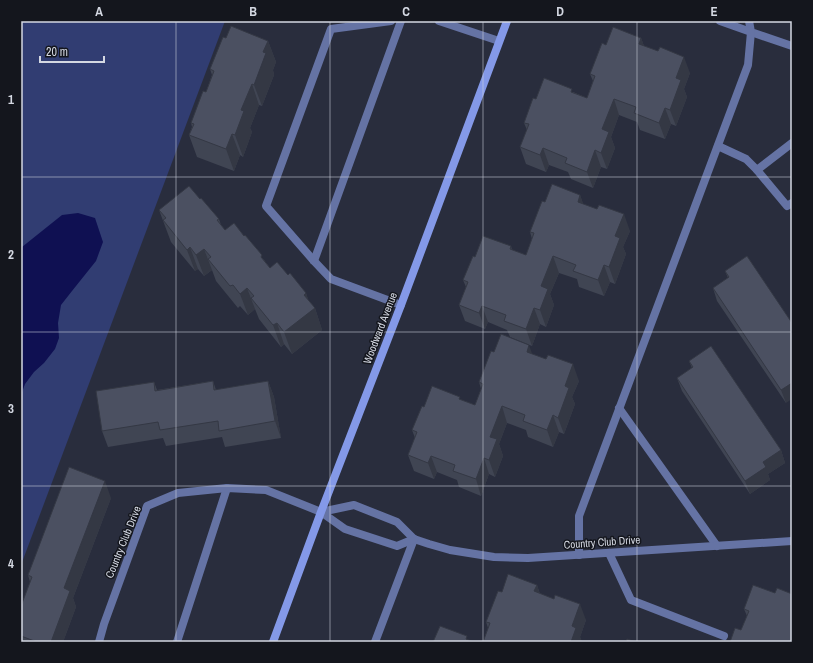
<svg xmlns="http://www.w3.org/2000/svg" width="813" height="663" viewBox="0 0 813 663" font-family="'Archivo Narrow',sans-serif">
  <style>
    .green { fill: #313d72 }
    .water { fill: #0f1052 }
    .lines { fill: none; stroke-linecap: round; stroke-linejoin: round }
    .service { stroke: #6573a4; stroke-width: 8 }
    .minor { stroke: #6573a4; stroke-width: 8 }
    .secondary { stroke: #8499e8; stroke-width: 8 }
    .wall { fill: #404553 }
    .shaded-wall { fill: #343844 }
    .building { fill: #4b5061; stroke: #343844 }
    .grid { fill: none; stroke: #d4d8e2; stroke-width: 1; stroke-opacity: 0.55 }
    .labels { text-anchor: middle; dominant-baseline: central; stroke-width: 3; stroke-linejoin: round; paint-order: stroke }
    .street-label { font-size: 11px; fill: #d4d8e2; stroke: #14161d }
    .neatline { fill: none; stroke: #d4d8e2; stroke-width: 1.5 }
    .grid-label { font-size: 13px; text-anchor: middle; font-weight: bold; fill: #d4d8e2 }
  </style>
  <rect width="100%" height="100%" fill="#292d3d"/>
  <polygon class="green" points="21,21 225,21 21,565"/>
  <polygon class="water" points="78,213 95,218 103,242 96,261 72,291 61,305 58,323 59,338 55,349 44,363 34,372 25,384 21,395 21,250 22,247 62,215"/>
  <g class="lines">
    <g class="service">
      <polyline points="391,21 331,29 266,206 314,261 331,279 401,305"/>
      <polyline points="439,21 499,41"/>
      <polyline points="749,21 751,32 792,46"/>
      <polyline points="718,146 746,159 757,170 787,206 792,203"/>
      <polyline points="757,170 792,143"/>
      <polyline points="314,261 401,21"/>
      <polyline points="619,408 717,546"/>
      <polyline points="609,553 631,600 724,636"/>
      <polyline points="579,555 579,516 748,65 751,32 720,21"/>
      <polyline points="177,642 227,488"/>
      <polyline points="375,642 414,539"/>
    </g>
    <g class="minor">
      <polyline points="321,512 354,505 397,522 414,539 429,544 450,550 494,557 528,558 792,541"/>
      <polyline points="99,642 104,624 147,506 178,493 227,488 266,490 321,512 345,529 397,546 414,539"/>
    </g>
    <polyline class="secondary" points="273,642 321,512 401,305 507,21"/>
  </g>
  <g class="wall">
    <polygon points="226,38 268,41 276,62 273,70 274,75 262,106 259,105 250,128 252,132 243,157 240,155 234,171 197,157 189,135 192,127 191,123 206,92 212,75 210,69"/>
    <polygon points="641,38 644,46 690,73 684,89 687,97 676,126 671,124 665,139 640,130 637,122 619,115 611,137 615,148 607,169 601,167 593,188 571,179 568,172 549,165 546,172 526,164 520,147 527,130 524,123 536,99 573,92 587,98 593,81 590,74 606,45"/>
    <polygon points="580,195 583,204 630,231 623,247 626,254 615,284 610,282 604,296 579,287 577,279 559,273 550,294 554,305 546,327 540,324 532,346 510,337 507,330 488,322 485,329 465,321 459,305 466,287 463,280 475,257 511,246 512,250 526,255 532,239 530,232 545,202"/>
    <polygon points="200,199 219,219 221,225 225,230 264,260 270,268 288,275 306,293 308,300 315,308 322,330 292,354 284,344 281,347 259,319 255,309 248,315 240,306 238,308 216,281 212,270 204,276 198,269 195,271 171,242 159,210"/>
    <polygon points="725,271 792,323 786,403 717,301 713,288 728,278"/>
    <polygon points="494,352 532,354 579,381 572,397 575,404 564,434 559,432 553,447 528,437 526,430 507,423 499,444 503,456 495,477 489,474 481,496 459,487 457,480 437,472 434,479 414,471 408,455 415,438 412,430 461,400 475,405 481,389 479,382"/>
    <polygon points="689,361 781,450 785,463 768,474 770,480 750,494 682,391 677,378 692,368"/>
    <polygon points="213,381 216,390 268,381 274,397 281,438 225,447 222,437 166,446 163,438 108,447 102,431 154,382 157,390"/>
    <polygon points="111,498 73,598 76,607 63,642 21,642 21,606 30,582 28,575"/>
    <polygon points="537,585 540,594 586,620 580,637 582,642 483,642 488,628 486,622 502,592"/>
    <polygon points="775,593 792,594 730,642 741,630 747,616 744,609"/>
  </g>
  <g class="shaded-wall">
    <polygon points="641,38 647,54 639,44"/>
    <polygon points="268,41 276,62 273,70 274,75 262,106 254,85 263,52"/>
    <polygon points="684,57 690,73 684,89 687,97 676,126 670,110 676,78"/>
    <polygon points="252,84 259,105 250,128 252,132 243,157 235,135 241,110"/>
    <polygon points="614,99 619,115 611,137 615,148 607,169 601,153 602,129"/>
    <polygon points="665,108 671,124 665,139 659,123"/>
    <polygon points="232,134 240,155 234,171 226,149"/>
    <polygon points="543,148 549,165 546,172 540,155"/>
    <polygon points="595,150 601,167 593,188 587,172"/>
    <polygon points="580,195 586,212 578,202"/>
    <polygon points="624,214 630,231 623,247 626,254 615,284 609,267 615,236"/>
    <polygon points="190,247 198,269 195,271 187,250"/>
    <polygon points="204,249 212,270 204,276 196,255"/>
    <polygon points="553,256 559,273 550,294 554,305 546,327 540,310 541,286"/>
    <polygon points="604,265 610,282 604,296 598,280"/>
    <polygon points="247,288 255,309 248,315 240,294"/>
    <polygon points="306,293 312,310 315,308 322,330 292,354 284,332 304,295"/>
    <polygon points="482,306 488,322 485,329 479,313"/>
    <polygon points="534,308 540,324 532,346 526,329"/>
    <polygon points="277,323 284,344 281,347 273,325"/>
    <polygon points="529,345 535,362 527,352"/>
    <polygon points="573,364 579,381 572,397 575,404 564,434 558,418 565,386"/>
    <polygon points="268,381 274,397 281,438 275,421"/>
    <polygon points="792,383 792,399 786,403 781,390"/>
    <polygon points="502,406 507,423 499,444 503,456 495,477 489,460 490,437"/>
    <polygon points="553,415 559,432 553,447 547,430"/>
    <polygon points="781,450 785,463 768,474 770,480 750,494 745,481 763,462"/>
    <polygon points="431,456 437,472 434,479 428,463"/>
    <polygon points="484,458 489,474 481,496 476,479"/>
    <polygon points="105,481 111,498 73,598 76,607 63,642 51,642 64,588"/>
    <polygon points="537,585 542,601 534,591"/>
    <polygon points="580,604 586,620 580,637 582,642 571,642 572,626"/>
  </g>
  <g class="building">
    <polygon points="231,26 268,41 263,52 266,53 254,85 252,84 241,110 244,111 235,135 232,134 226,149 189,135 194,124 191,123 203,91 206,92 214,71 210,69 223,37 226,38"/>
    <polygon points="613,27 641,38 639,44 658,51 660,47 684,57 676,78 681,80 670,110 665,108 659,123 634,113 636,107 614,99 602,129 609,132 601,153 595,150 587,172 565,163 567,158 543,148 540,155 520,147 529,124 524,123 533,98 536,99 544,78 572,89 571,92 587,98 595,76 590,74 602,43 606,45"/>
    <polygon points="552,184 580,195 578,202 597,209 599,205 624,214 615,236 620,238 609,267 604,265 598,280 573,271 576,265 553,256 541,286 548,289 540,310 534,308 526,329 504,321 506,315 482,306 479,313 459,305 468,282 463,280 473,256 475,257 483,236 511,246 510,249 526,255 534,233 530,232 542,201 545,202"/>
    <polygon points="189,186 200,199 201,198 219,219 217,220 225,230 234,223 244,236 245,235 262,255 261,257 270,268 277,262 288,275 290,273 306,293 304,295 315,308 284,332 277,323 273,325 251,298 254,296 247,288 240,294 233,285 230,286 208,259 211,257 204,249 196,255 190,247 187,250 163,220 166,218 159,210"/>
    <polygon points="747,256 792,323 792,383 781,390 713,288 729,277 725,271"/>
    <polygon points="501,334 529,345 527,352 546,359 548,355 573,364 565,386 569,388 558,418 553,415 547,430 523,421 525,415 502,406 490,437 497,439 489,460 484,458 476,479 453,471 455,465 431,456 428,463 408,455 417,432 412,430 422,406 424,407 432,386 460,397 459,399 475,405 483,384 479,382 491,351 494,352"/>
    <polygon points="711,346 781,450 763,462 766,467 745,481 677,378 693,367 689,361"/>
    <polygon points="213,381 214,390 268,381 275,421 219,431 218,421 160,430 158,422 102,431 96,391 154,382 155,391"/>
    <polygon points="69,467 105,481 64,588 70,591 51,642 37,642 21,636 21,606 32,577 28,575"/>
    <polygon points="508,574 537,585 534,591 554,599 555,595 580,604 572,626 576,628 571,642 483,642 490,623 486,622 498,591 502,592"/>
    <polygon points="753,585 775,593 777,588 792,594 792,642 730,642 735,628 741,630 749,611 744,609"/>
    <polygon points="440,626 467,636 466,639 474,642 433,642"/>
    <polygon points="627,639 636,642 626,642"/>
  </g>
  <path class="grid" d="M176,21V642M330,21V642M483,21V642M637,21V642M21,177H792M21,332H792M21,486H792"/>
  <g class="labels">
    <g class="street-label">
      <text transform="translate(380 328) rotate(-69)">Woodward Avenue</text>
      <text transform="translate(123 542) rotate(-68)">Country Club Drive</text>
      <text transform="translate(602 542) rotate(-4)">Country Club Drive</text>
    </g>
  </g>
  <rect width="813" height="663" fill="none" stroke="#14161d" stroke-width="44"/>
  <path d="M40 56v6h64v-6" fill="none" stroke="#d4d8e2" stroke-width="2"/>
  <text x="46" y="56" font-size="12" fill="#d4d8e2" stroke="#14161d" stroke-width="3" paint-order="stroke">20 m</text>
  <rect x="22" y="22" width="769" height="619" class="neatline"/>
  <g class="grid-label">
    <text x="99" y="16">A</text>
    <text x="253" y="16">B</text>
    <text x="406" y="16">C</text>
    <text x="560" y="16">D</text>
    <text x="714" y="16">E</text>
    <text x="11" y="104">1</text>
    <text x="11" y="259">2</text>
    <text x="11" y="413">3</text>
    <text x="11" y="568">4</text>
  </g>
</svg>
